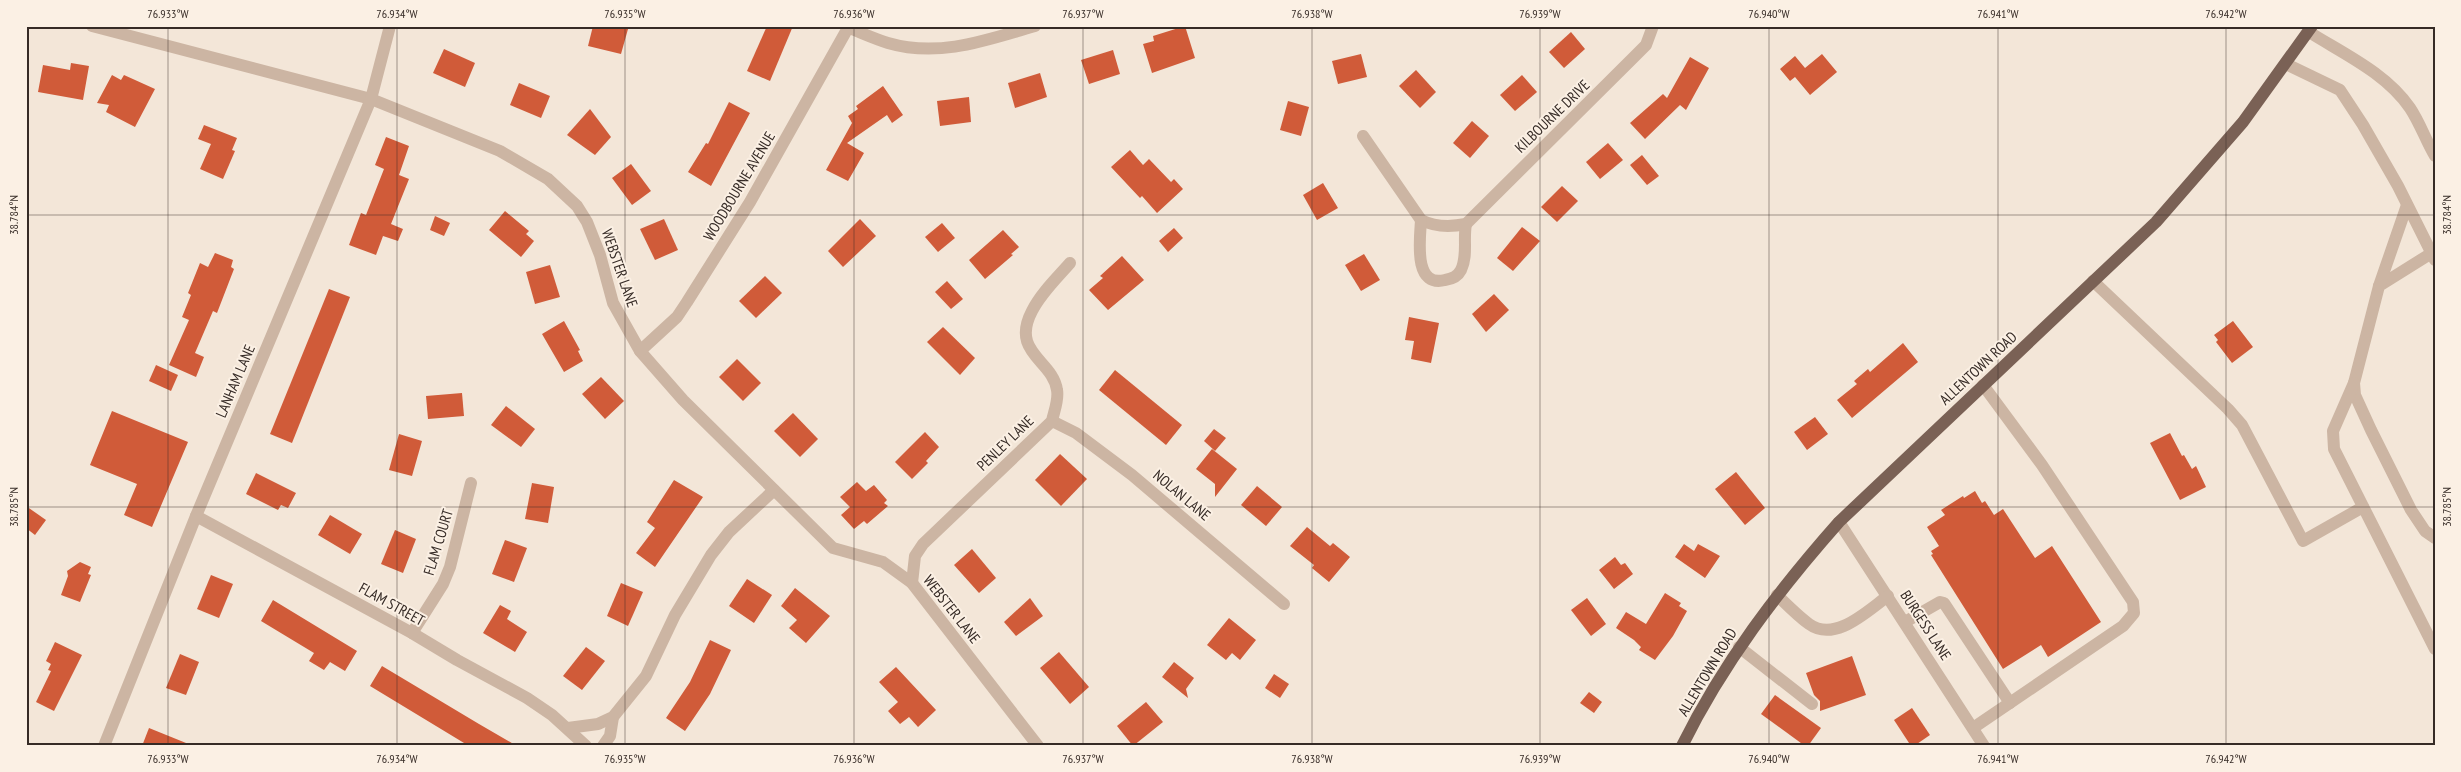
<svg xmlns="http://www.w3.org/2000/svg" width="2461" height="772" viewBox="0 0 2461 772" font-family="'PT Sans Narrow',sans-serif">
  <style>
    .building { fill: #d05b39 }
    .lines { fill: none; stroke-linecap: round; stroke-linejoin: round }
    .minor { stroke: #ccb5a3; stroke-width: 12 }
    .major { stroke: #7a6155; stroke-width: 12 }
    .ticks { fill: none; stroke: #362b26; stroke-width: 1; stroke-opacity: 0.45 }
    .labels { text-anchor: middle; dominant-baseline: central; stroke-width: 4; stroke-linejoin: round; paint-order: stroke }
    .street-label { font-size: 15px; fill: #362b26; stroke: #fbf0e4 }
    .neatline { fill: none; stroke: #362b26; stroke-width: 2 }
    .ticks-label { font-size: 12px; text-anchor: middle; fill: #362b26 }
  </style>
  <rect width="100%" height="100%" fill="#f3e6d8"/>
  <g class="building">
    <polygon points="593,26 616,26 628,29 621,54 588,46"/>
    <polygon points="767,26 793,26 770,81 747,71"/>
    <polygon points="1185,26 1195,58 1152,73 1143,44 1154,41 1153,36"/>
    <polygon points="1571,32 1585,49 1564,68 1549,52"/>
    <polygon points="444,49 475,63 465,87 433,73"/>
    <polygon points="1113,50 1120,74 1089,84 1081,60"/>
    <polygon points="1361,54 1367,77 1338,84 1332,61"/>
    <polygon points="1822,54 1837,72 1810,95 1795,77 1790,81 1780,69 1795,56 1805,68"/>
    <polygon points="1690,57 1709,68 1686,110 1680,105 1645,139 1630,123 1663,94 1667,98"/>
    <polygon points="71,63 89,66 83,100 38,92 43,65 70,70"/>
    <polygon points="1416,70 1436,92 1420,108 1399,86"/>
    <polygon points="1040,73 1047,97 1015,108 1008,83"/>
    <polygon points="112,75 121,80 124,75 155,89 135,127 106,112 109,105 97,103"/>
    <polygon points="1522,75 1537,92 1515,111 1500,95"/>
    <polygon points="519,83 550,96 541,118 510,105"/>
    <polygon points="883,86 903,115 892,123 887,115 847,143 864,153 848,181 826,170 852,123 848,116 858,109 856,106"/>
    <polygon points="969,97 971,122 940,126 937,101"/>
    <polygon points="1288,101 1309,107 1301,136 1280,130"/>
    <polygon points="729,102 750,113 711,186 688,172 706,143 708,144"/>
    <polygon points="590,109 611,137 595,155 567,135"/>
    <polygon points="1472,121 1489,136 1470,158 1453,143"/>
    <polygon points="204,125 237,138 232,150 235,151 223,179 200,169 211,144 198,139"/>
    <polygon points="386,137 409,146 399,175 409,179 391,224 403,229 398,241 383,236 376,255 349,245 361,213 366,215 384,169 375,165"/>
    <polygon points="1608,143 1623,160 1600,179 1586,162"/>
    <polygon points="1130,150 1143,165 1149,159 1171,182 1174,179 1183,189 1157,213 1142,196 1140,198 1111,167"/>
    <polygon points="1642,155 1659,176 1647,185 1630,165"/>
    <polygon points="631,164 651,191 632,205 612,178"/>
    <polygon points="1323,183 1338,208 1317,220 1303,195"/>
    <polygon points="1562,186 1578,201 1557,222 1541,207"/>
    <polygon points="505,211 529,231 526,234 534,241 521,257 489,230"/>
    <polygon points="435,216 450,223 444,236 430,230"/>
    <polygon points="664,219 678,250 655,260 640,229"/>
    <polygon points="860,219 876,236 843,267 828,251"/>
    <polygon points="942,223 955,238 938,252 925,237"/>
    <polygon points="1522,227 1540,241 1513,271 1497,258"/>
    <polygon points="1174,228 1183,238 1168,252 1159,241"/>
    <polygon points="1003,230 1019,247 1011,254 1013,255 985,279 969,260"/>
    <polygon points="215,253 233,260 231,267 234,269 217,313 213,311 195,353 204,357 196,377 169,365 189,320 182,317 191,295 188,293 200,263 208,267"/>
    <polygon points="1364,254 1380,280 1361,291 1345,265"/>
    <polygon points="1122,256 1144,280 1108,310 1089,290 1103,278 1100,276"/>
    <polygon points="550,265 560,297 535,304 526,272"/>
    <polygon points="765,276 782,293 756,318 739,301"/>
    <polygon points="947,281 963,299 951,309 935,292"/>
    <polygon points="329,289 350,297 292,443 270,434"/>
    <polygon points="1494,294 1509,310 1486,332 1472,314"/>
    <polygon points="1409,317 1439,323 1431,363 1411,359 1414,341 1405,340"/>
    <polygon points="564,321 580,350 578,351 583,361 564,372 542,334"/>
    <polygon points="2233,321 2253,347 2232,363 2216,342 2218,340 2214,335"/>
    <polygon points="943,327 975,358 960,375 927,342"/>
    <polygon points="1903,343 1918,362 1852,418 1837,400 1857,384 1854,381 1868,369 1870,372"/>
    <polygon points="737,359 761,383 743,401 719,377"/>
    <polygon points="156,365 178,375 171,391 149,381"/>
    <polygon points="1115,370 1182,425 1166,445 1099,390"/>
    <polygon points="601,377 624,401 605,419 582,394"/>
    <polygon points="462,393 464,416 428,419 426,396"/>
    <polygon points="506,406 535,429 521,447 491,425"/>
    <polygon points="112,411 188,442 152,527 124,515 137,484 90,465"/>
    <polygon points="793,413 818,439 800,457 774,431"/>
    <polygon points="1815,417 1828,434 1807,450 1794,432"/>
    <polygon points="1214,429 1226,438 1215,451 1204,441"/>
    <polygon points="925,432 939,447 926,461 928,463 912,479 895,462"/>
    <polygon points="2170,433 2182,456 2184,455 2192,469 2196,466 2206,487 2180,500 2150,443"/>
    <polygon points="399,434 422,441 412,476 389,470"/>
    <polygon points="1212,449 1237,469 1215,497 1215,484 1196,469"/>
    <polygon points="1060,454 1087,479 1061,506 1035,480"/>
    <polygon points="1736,472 1765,508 1745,525 1715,489"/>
    <polygon points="256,473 296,493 288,508 281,505 278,510 246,494"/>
    <polygon points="674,480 703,497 655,567 636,553 655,528 647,522"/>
    <polygon points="857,482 866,491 874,485 887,500 884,503 888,506 867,524 864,521 854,529 841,515 850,507 840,497"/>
    <polygon points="532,483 554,487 548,523 525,519"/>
    <polygon points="1257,486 1282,507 1266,526 1241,505"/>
    <polygon points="1975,491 1982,503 1985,501 1994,515 2003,509 2035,558 2052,546 2101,622 2048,657 2041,645 2003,669 1931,555 1933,554 1931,551 1939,546 1927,527 1945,515 1941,510 1963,496 1964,498"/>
    <polygon points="26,506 46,520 35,535 26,528"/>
    <polygon points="330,515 362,534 350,554 318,535"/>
    <polygon points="1307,527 1330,546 1333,543 1350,557 1329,582 1312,568 1314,565 1290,546"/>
    <polygon points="395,530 416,539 403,573 381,564"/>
    <polygon points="505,540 527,548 514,582 492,574"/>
    <polygon points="1684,544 1694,551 1698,544 1720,556 1705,578 1675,557"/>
    <polygon points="972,549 996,578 979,593 954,565"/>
    <polygon points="1615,557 1621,565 1625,563 1633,574 1614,589 1599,570"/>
    <polygon points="80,562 91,567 88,574 91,575 80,602 61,595 68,576 67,571"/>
    <polygon points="211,575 233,584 219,618 197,609"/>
    <polygon points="747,579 772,595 754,623 729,606"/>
    <polygon points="621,583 643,592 628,626 607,616"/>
    <polygon points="795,588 830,616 806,643 789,628 797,620 781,606"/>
    <polygon points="1665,593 1681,603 1679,606 1687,611 1673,636 1655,660 1639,650 1641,647 1634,640 1616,628 1626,612 1646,624"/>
    <polygon points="1030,598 1043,616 1016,636 1004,622"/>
    <polygon points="1587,598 1606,624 1591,636 1571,610"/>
    <polygon points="273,600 357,651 345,671 330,662 324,670 309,661 314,653 261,621"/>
    <polygon points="500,605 511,611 507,619 527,632 515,652 483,633"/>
    <polygon points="1229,618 1256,640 1240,660 1232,653 1226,660 1207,645"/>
    <polygon points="710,640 731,650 710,694 685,731 666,718 690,682"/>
    <polygon points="55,642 82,655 54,711 36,702 51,671 48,670 51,664 46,661"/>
    <polygon points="586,647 605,661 582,690 563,676"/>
    <polygon points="1059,652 1089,687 1070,704 1040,668"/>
    <polygon points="180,654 199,662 186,695 166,688"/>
    <polygon points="1852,656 1866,695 1820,711 1820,701 1814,695 1806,673"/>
    <polygon points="1174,662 1194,678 1186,689 1188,698 1162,677"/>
    <polygon points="382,666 479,724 517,746 469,746 370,686"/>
    <polygon points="896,667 936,710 918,727 909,717 900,724 888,711 898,702 879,682"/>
    <polygon points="1274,674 1289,684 1280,698 1265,688"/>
    <polygon points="1589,692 1602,702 1594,713 1580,703"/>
    <polygon points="1775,695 1821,728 1808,746 1805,746 1761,714"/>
    <polygon points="1146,702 1163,722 1133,746 1117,726"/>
    <polygon points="1912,708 1930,735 1914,746 1911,746 1894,720"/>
    <polygon points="149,728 191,745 191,746 142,746"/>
  </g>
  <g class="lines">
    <g class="minor">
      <polyline points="92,26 371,99 500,151 548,179 577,206 587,222 600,255 613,303 640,351 683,400 833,548 883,562 912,583 1038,746"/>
      <path d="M849,28C862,33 875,39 888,43C939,58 987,40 1035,26"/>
      <path d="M2309,32C2344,54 2386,73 2410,108C2420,123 2426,141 2435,156"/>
      <polyline points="2286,64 2340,90 2363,125 2398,186 2435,260"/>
      <path d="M1363,136L1421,220C1435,227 1451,227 1466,224L1634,57L1646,45L1653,26"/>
      <path d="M1421,220C1420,239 1413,288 1445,280C1452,279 1458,276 1461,270C1468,256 1463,239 1466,224"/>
      <polyline points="2435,251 2379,286 2354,383 2355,395 2371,430 2411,510 2425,531 2435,538"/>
      <polyline points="2093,281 2228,409 2242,425 2303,541 2363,507"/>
      <polyline points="2379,286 2407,205"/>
      <polyline points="640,351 677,317 687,302 750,202 849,26"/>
      <polyline points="2354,383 2333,431 2334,449 2435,649"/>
      <polyline points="1052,421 1076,433 1132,475 1284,604"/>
      <polyline points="196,516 412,633 457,660 527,698 552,715 586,746"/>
      <polyline points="1839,522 1984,746"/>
      <path d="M912,583L915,556L923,544L1052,421C1054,411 1059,400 1057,390C1053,360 1010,353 1032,311C1041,293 1057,278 1070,263"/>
      <path d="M1777,595C1787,605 1798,616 1809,624C1835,643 1867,611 1888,596"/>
      <polyline points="1905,622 1940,602 1944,603 2010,703"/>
      <polyline points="412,633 443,584 450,567 471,483"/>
      <polyline points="1739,647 1812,704"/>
      <polyline points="568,728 598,724 613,717 646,676 675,615 711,555 729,532 774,490"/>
      <polyline points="1973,728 2123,626 2134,613 2133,602 2042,465 1983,385"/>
      <polyline points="104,746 196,516 371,99 390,26"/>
      <polyline points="603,746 610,736 613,717"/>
    </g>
    <path class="major" d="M1682,746C1723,663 1778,591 1839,522L2156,222L2243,122L2312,26"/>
  </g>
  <path class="ticks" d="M168,26V746M397,26V746M625,26V746M854,26V746M1083,26V746M1312,26V746M1540,26V746M1769,26V746M1998,26V746M2226,26V746M26,215H2435M26,507H2435"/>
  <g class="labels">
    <g class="street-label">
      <text transform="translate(1552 116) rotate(-44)">KILBOURNE DRIVE</text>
      <text transform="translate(739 186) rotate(-59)">WOODBOURNE AVENUE</text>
      <text transform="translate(620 268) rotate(71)">WEBSTER LANE</text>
      <text transform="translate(1978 368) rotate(-43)">ALLENTOWN ROAD</text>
      <text transform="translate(235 381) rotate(-67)">LANHAM LANE</text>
      <text transform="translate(1005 443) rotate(-44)">PENLEY LANE</text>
      <text transform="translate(1182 495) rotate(40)">NOLAN LANE</text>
      <text transform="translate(438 542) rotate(-73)">FLAM COURT</text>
      <text transform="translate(392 604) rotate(29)">FLAM STREET</text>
      <text transform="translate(952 609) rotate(52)">WEBSTER LANE</text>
      <text transform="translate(1926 625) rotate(57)">BURGESS LANE</text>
      <text transform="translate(1707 672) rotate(-59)">ALLENTOWN ROAD</text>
    </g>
  </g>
  <rect width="2461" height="772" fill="none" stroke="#fbf0e4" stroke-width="55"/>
  <rect x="28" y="28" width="2406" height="716" class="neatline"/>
  <g class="ticks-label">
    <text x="168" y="18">76.933°W</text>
    <text x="397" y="18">76.934°W</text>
    <text x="625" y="18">76.935°W</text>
    <text x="854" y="18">76.936°W</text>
    <text x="1083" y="18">76.937°W</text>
    <text x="1312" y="18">76.938°W</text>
    <text x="1540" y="18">76.939°W</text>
    <text x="1769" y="18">76.940°W</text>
    <text x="1998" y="18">76.941°W</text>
    <text x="2226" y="18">76.942°W</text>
    <text transform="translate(2447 215) rotate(-90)" y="4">38.784°N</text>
    <text transform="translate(14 215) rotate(-90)" y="4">38.784°N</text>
    <text transform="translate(2447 507) rotate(-90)" y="4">38.785°N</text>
    <text transform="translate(14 507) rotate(-90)" y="4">38.785°N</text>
    <text x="168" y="763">76.933°W</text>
    <text x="397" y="763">76.934°W</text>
    <text x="625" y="763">76.935°W</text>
    <text x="854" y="763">76.936°W</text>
    <text x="1083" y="763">76.937°W</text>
    <text x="1312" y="763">76.938°W</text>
    <text x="1540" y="763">76.939°W</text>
    <text x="1769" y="763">76.940°W</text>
    <text x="1998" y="763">76.941°W</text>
    <text x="2226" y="763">76.942°W</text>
  </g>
</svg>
